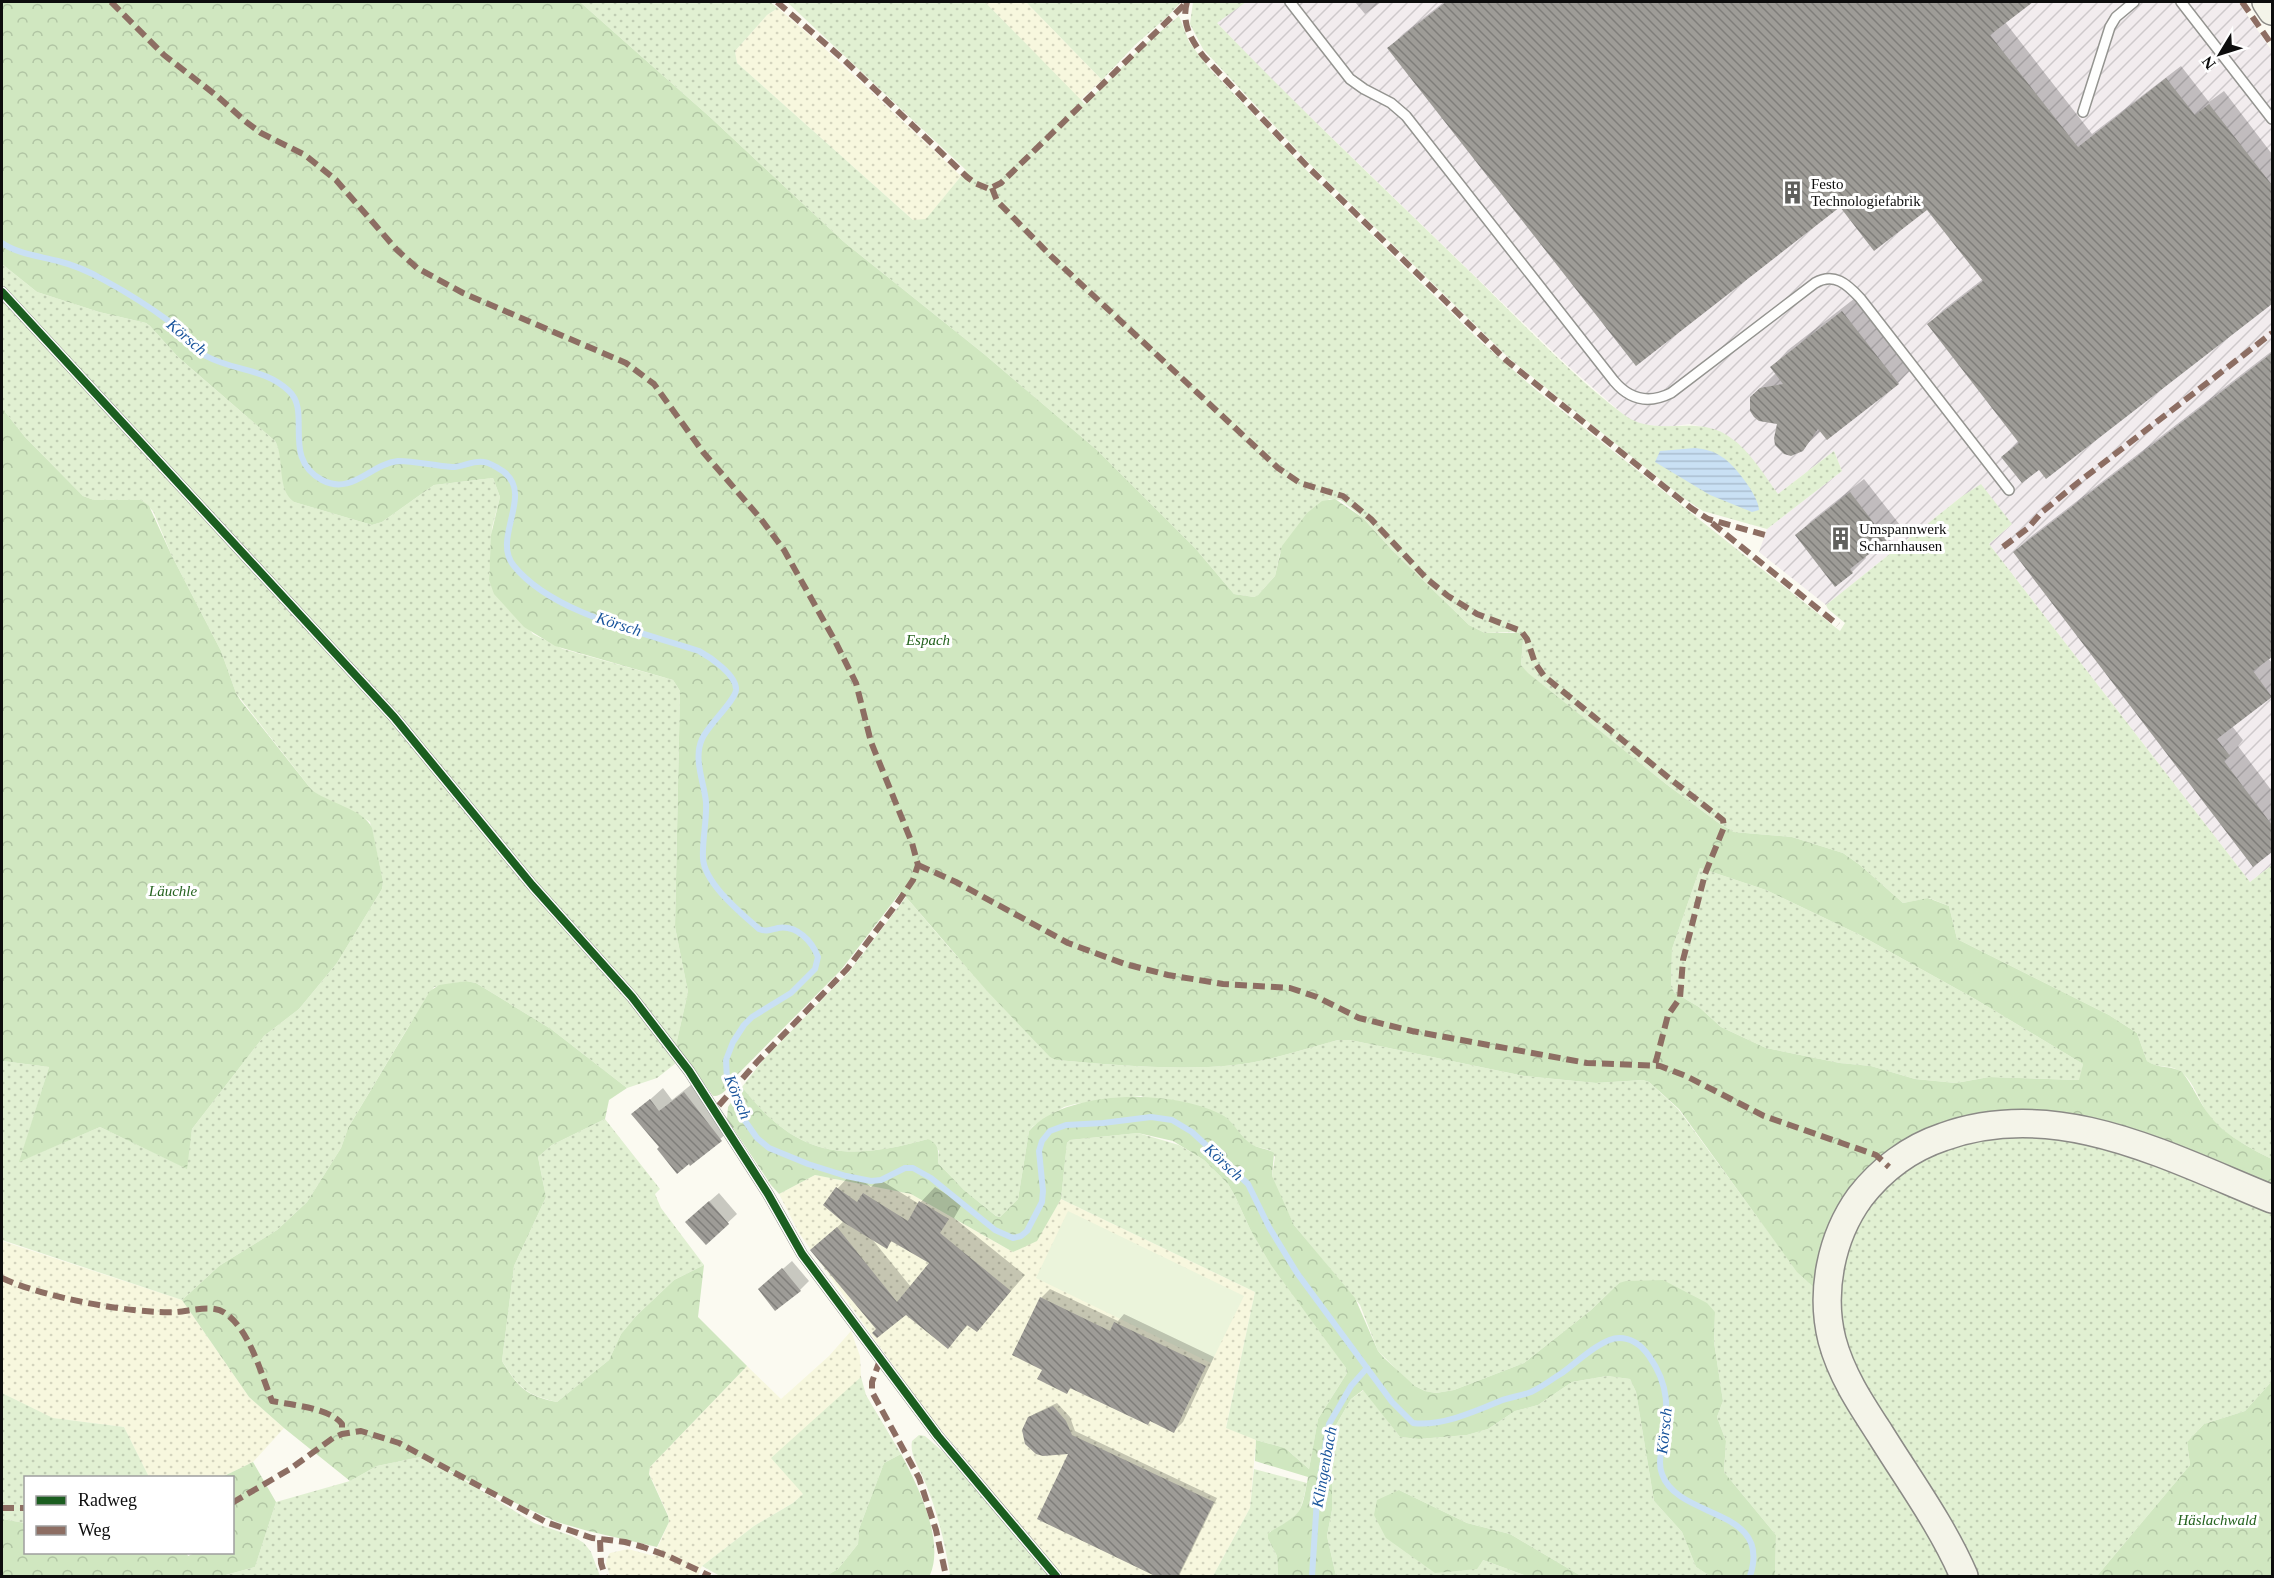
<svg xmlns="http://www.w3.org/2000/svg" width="2274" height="1578" viewBox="0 0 2274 1578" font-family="Georgia,serif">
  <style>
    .industrial { fill: url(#industrial-furrows) }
    .farmland { fill: url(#farmland-dots) }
    .grass { fill: url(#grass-dots) }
    .forest { fill: url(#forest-crowns); fill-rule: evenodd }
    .pitch { fill: #ebf4db }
    .water { fill: url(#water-rules) }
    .shadow { fill: #0003; fill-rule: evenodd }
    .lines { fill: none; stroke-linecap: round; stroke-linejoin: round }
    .stream { stroke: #c9e0f4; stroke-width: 6 }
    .building { fill: url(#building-back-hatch) }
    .lane-casing { stroke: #949490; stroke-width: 12 }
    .secondary-casing { stroke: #8b8a86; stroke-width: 30 }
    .lane { stroke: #fefefd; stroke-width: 9 }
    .secondary { stroke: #f4f4e9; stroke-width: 27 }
    .quiet { stroke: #8d6e63; stroke-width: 6; stroke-dasharray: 12 6; stroke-linecap: butt }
    .cycleway-casing { stroke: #fff; stroke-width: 11 }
    .cycleway { stroke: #1b5e20; stroke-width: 8 }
    .labels { text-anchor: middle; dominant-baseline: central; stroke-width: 6; stroke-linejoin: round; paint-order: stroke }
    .poi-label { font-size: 15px; fill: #0d0d0d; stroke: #fff; text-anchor: start }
    .park-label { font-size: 15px; font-style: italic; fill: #25631f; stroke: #fff }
    .water-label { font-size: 16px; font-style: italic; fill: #19549c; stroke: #fff }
  </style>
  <defs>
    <pattern id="industrial-furrows" width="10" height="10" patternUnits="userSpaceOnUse" patternTransform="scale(1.5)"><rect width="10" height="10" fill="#f2ecee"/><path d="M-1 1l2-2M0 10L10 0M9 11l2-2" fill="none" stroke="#cec9cb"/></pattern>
    <pattern id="farmland-dots" width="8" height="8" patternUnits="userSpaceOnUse" patternTransform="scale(1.5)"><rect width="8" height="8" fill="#f7f7de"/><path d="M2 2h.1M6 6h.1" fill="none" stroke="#d3d3bd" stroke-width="1.8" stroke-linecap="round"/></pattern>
    <pattern id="grass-dots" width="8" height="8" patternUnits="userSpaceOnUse" patternTransform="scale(1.5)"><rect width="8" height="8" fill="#e1f0d2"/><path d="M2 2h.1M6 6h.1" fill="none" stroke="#c0cdb3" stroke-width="1.8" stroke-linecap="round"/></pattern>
    <pattern id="forest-crowns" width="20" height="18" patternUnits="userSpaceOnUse" patternTransform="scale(1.5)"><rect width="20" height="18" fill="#d0e7c0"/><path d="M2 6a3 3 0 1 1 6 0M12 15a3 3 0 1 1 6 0" fill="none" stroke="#b1c5a4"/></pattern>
    <pattern id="water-rules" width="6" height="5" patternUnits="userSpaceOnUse" patternTransform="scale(1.5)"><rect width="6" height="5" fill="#c9e0f4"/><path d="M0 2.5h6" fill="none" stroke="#abbfd0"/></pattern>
    <pattern id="building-back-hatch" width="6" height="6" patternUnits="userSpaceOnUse" patternTransform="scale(1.5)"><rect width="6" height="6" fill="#9e9c97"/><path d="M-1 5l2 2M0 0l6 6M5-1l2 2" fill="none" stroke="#7f7e7a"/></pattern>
  </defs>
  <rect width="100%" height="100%" fill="#fbfaf1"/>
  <polygon class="industrial" points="1246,2 2238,2 2272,51 2272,865 2250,882 1989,544 2012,524 1961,497 1826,605 1759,552 1767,529 1842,471 1834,451 1778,494 1746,452 1719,431 1690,424 1666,427 1648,425 1636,423 1625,416 1567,365 1274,82 1216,22"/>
  <g class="farmland">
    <polygon points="985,2 1026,2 1102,80 1080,100"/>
    <polygon points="778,8 822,46 961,176 926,220 913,220 737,63 735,51 767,15"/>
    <polygon points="815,1175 911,1194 1013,1252 1037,1240 1061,1199 1255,1292 1226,1427 1256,1440 1250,1508 1213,1576 1063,1576 927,1413 799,1233 779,1194"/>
    <polygon points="2,1241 182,1300 249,1397 284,1428 253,1462 222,1477 149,1477 124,1427 52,1418 2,1393"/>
    <polygon points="851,1331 860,1356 861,1377 851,1387 804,1493 793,1503 754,1526 702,1566 698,1575 700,1576 610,1576 606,1564 607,1558 610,1553 628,1549 654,1556 669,1522 668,1515 649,1473 650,1467 747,1366 781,1399 829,1356"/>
  </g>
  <g class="grass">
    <path d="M580,2H770L778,8L767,15L735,51L737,63L913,220L926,219L966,170L787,2H985L1085,104L1142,47L1179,16L1189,42L1209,68L1310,174L1480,341L1536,390L1840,631L1845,623L1828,609L1826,605L1961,497L1981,484L2012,524L1989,544L2250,882L2272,865V1159C2253,1150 2222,1133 2210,1117C2199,1103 2194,1079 2178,1070C2169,1064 2157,1069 2147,1061L2137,1033L2109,1015L1957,939L1949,906L1929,898L1903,903L1860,865L1843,853L1792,837L1734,832L1720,824L1666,784L1528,674L1521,665L1523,640L1514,632L1485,633L1469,625L1392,550L1363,518L1341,500L1329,499L1280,553L1275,576L1258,595L1254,597L1234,594L1195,548L1097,450L984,354L844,242L711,118Z"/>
    <polygon points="1026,2 1181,2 1168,16 1135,45 1102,80"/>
    <path d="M1193,2H1246L1217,23C1297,106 1381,185 1463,265C1515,315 1566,371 1623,414C1656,440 1697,412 1731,438C1750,451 1764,475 1778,494L1834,451L1842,471L1767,529L1703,511L1682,497L1510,359L1310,164L1203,49L1190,24Z"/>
    <path d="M2,264L37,292L99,312L146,323L150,326L178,357L275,441C286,460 278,484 294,502L372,525L382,522L434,485L493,478L500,497L492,528L489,580L533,634L563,649L673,680L680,691L675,927L688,992L676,1045L668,1052L676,1063L657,1078L627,1088L551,1029L476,983L466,981L434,987L407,1029L348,1128L341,1148L307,1202L277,1230L219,1266L182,1300L2,1240V1061L49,1067L20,1161L100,1127L186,1168L192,1129L264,1036L299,1009L337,963L382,889L383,881L370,822C352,808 328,804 311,789L236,693L221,651L171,554L153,511L141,500H94L83,496L25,437L2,408Z"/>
    <polygon points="1700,868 1766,890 1858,934 1975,999 2083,1064 2080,1080 1989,1077 1956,1083 1915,1079 1871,1066 1840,1063 1766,1048 1721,1027 1699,1007 1675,993 1671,987 1672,949"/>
    <path d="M906,897L952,951L1056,1060C1115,1065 1175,1071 1235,1065C1270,1061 1304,1049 1338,1040H1350L1524,1076L1596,1083L1643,1080L1649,1082L1678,1109L1797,1271L1818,1291L1913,1505L1952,1576H1775L1776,1535L1724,1472L1726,1441L1717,1417L1723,1401L1714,1342L1715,1312L1619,1283L1591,1310L1524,1363L1454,1390L1436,1393L1425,1391L1415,1386L1400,1373L1378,1351L1360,1305L1294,1225L1273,1181L1272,1176L1275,1157L1270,1150L1254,1146L1141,1096L1075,1104L1064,1107L1033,1126L1029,1131L1018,1199L1000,1217L996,1216L964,1190L938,1163L939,1151L928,1139C845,1162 798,1158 742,1087L763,1060L849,972Z"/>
    <path d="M605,1119L660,1189L655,1194L661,1208L704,1265L674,1280L636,1316L621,1334L609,1360L557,1402C525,1395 519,1387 502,1361L514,1266L546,1197L538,1157L552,1145Z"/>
    <polygon points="1138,1133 1179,1145 1204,1160 1228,1184 1235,1196 1250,1229 1346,1368 1347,1373 1318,1419 1309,1469 1285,1448 1256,1440 1226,1428 1255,1292 1061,1199 1067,1143 1070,1140"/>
    <polygon points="2008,1133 2096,1143 2272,1208 2272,1381 2245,1411 2204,1424 2187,1442 2190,1465 2097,1576 1976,1576 1862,1385 1843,1336 1839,1289 1850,1241 1865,1210 1902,1171 1943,1149"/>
    <polygon points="1607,1376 1630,1379 1636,1392 1654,1501 1682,1532 1696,1567 1710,1576 1581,1576 1510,1534 1467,1523 1399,1490 1483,1560 1527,1576 1336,1576 1327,1536 1332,1510 1332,1432 1351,1399 1364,1390 1400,1437 1419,1439 1467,1435 1488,1429 1515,1411 1538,1405 1572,1382"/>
    <polygon points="861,1377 866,1395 901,1454 884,1463 859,1529 858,1544 838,1569 826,1576 720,1576 702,1566 754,1526 793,1503 803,1494 771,1458"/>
    <polygon points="2,1393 53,1418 124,1427 149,1477 26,1478 25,1523 2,1519"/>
    <path d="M919,1435L925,1436L950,1458L1049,1576H946L950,1574C944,1539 936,1505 921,1473C916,1462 910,1453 912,1441Z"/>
    <polygon points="425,1456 534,1523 572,1536 584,1543 591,1552 600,1576 222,1576 255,1567 276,1502 350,1481 377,1466"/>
    <path d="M1254,1469L1307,1483C1299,1519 1300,1515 1268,1533V1539L1277,1556L1278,1576H1213L1250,1508Z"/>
  </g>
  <g class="forest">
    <path d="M2,2H580L711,118L844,242L984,354L1097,450L1195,548L1234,594L1254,597L1258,595L1275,576L1282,546L1307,513L1322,501L1335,499L1363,518L1392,550L1469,625L1485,633H1519L1523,640L1521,665L1528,673L1666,784L1720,824L1734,832L1792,837L1843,853L1860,865L1903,903L1928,898L1949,906L1957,939L2109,1015L2137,1033L2147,1061C2158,1069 2171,1065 2182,1072C2193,1086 2199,1102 2210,1116C2222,1133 2253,1150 2272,1159V1189L2135,1133L1909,1140L1818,1291L1797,1272L1679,1109L1649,1082L1643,1080L1596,1083L1524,1076L1350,1040H1338C1304,1049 1270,1061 1235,1065C1175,1071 1115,1065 1056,1060L1050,1057L987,991L906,897L900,893L841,970L736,1076C730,1084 724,1097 713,1096L676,1045L688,992L675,927L680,691L673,680L555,646L524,627L494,594L489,580L491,535L500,497L493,478L434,485L382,522L372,525L294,502C276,489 285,458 275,441L178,357L150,326L146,323L99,312L37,292L2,264ZM1700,868L1766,890L1858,934L1975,999L2083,1064L2079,1080L1989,1077L1956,1083L1915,1079L1871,1066L1840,1063L1766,1048L1721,1027L1699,1007L1675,993L1671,987L1672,949Z"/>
    <path d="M2,408L25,437L83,496L94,500H141L149,506L171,554L221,651L236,693L241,701L311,789C327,803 364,809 372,828L383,881L382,889L337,963L299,1009L264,1036L192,1129L187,1169L100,1127L19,1162L49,1067L2,1061Z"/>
    <path d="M466,981L476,983L551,1029L627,1088L609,1100L605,1119L552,1145L538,1157L546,1197L514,1266L502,1361C518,1387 526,1396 557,1402L609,1360L621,1334L636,1316L674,1280L704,1265L698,1317L747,1366L650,1467L649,1474L668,1516L669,1522L657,1547L588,1531L557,1522L468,1481L425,1456L377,1466L350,1481L284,1428L249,1397L182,1300L219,1266L277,1230L307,1202L341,1148L348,1128L430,991L439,985Z"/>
    <path d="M742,1087C798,1158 845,1162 928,1139C939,1144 939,1152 938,1163L964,1190L996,1216L1000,1217L1018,1199L1029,1131C1066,1088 1177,1089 1224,1116C1235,1123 1241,1139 1253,1145C1260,1149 1267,1148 1274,1153L1272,1176L1294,1225L1355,1298L1378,1351L1384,1358L1415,1386L1425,1391L1436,1393L1454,1390L1524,1363L1591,1310L1619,1283L1626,1281L1663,1280L1707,1303L1715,1312L1714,1342L1723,1401L1717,1417L1726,1441L1724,1472L1776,1535L1775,1576H1710L1696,1567L1682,1532L1654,1501L1636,1392L1630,1379L1607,1376L1572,1382L1538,1405L1515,1411L1488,1429L1467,1435L1419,1439L1400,1437L1363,1390L1351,1399L1332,1432V1510L1327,1536L1336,1576H1278L1277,1556L1268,1539V1533C1302,1513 1301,1516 1308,1477L1255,1461L1256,1440L1285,1448L1309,1469L1318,1419L1347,1373L1346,1368L1271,1265L1250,1229L1235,1196L1228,1184L1204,1160L1173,1141L1138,1133L1070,1140L1067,1143L1061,1199L1037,1241L1013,1252L911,1194L815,1175L779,1194L771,1185L727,1119L728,1107Z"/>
    <polygon points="2272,1381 2272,1576 2097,1576 2190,1465 2187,1442 2204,1424 2245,1411"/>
    <path d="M901,1454C918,1486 945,1541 930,1575L826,1576L838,1569L858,1544L859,1529L884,1463Z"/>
    <polygon points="253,1462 276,1502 255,1567 222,1576 2,1576 2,1519 25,1523 26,1552 186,1552 188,1556 195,1553 232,1552 232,1478 222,1477"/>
    <polygon points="1399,1490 1467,1523 1510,1534 1581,1576 1527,1576 1483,1560 1477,1569 1435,1573 1386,1538 1374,1515 1377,1500"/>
  </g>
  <polygon class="pitch" points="1068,1211 1244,1296 1211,1363 1036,1278"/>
  <path class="water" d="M1695,448C1705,449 1714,451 1722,457C1734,464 1759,496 1759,510L1752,512L1710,495L1655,462L1660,451Z"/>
  <g class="shadow">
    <polygon points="1355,2 1381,2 1365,14"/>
    <polygon points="1444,2 2031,2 2005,22 2092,134 2181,66 2209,102 2224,91 2272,154 2272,302 2047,477 2040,467 2003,457 2019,441 1929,324 1943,310 1983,279 1928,208 1389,48 1403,34"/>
    <polygon points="1859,295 1914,366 1898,383 1821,431 1802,449 1755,393 1776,373 1772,367 1788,350"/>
    <polygon points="2272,351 2272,655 2268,658 2272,663 2272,695 2232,726 2243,740 2238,746 2272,791 2272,851 2254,865 2014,552 2029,538"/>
    <polygon points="1864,479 1900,525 1865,556 1866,558 1852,572 1836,585 1797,535 1811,521"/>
    <polygon points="697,1080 734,1127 691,1164 661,1147 634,1114 663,1088 672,1100"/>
    <path d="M852,1173L871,1187L879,1179L919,1204L935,1187L962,1204L954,1218L1025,1275L977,1330L969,1324L947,1347L906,1313L878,1329L812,1250L844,1221L825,1205L838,1188ZM872,1239L886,1247L893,1240L932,1262L911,1287Z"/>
    <polygon points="719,1193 737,1214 706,1243 696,1213"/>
    <polygon points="792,1261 809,1281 800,1290 769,1281"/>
    <polygon points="1050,1289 1118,1321 1124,1314 1214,1357 1183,1422 1174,1431 1151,1420 1148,1423 1072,1387 1067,1392 1044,1369 1041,1298"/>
    <polygon points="1057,1403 1070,1417 1075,1431 1217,1498 1179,1576 1159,1576 1039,1519 1070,1453 1030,1418 1034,1414"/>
  </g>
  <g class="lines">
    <g class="stream">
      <path d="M2,243C18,254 39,256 58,261C74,265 90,272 104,280C126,292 150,307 170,322C183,332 190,348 206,356C233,371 265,368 289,391C312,412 281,458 322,480C352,496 370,464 398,461C416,461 434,466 452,467C463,467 473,460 484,462C491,463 498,468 504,472C534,495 491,539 514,566C553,614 642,632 699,651C710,657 737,675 736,690C735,701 708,725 702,739C693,759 704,782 706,802C707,821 702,840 703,858C704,883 741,913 759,929C766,932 770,930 778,928C797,925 812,941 818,957L815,969L791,993L752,1017L744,1025L733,1042L726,1060L727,1079L743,1118L757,1138L769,1148L808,1164L846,1176L871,1181L881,1180L905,1168H913L931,1178L995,1230L1013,1238L1021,1236L1027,1231L1042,1202L1043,1191L1039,1151L1042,1141L1050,1131L1066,1125L1103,1123L1151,1117L1172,1120L1192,1132L1248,1184L1269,1227L1297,1273L1392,1402L1413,1423C1440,1427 1476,1411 1500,1401C1510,1397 1521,1396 1531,1392C1542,1387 1552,1379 1562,1373C1576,1363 1602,1338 1619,1338C1632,1338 1642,1346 1649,1356C1670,1386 1668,1409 1663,1443C1661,1453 1658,1464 1662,1474C1678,1520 1773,1507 1750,1576"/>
      <polyline points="1312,1576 1317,1499 1329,1424 1351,1386 1367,1368"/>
    </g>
  </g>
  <g class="building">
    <polygon points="1446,2 2033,2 1990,35 2078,147 2166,78 2195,115 2209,104 2272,185 2272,304 2046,479 2039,470 2022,483 2001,457 2019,443 1927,324 1983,281 1927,210 1874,251 1840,207 1636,366 1387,48"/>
    <polygon points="1842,311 1899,384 1827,440 1818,429 1803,451 1791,456 1784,454 1775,445 1774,438 1777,424 1759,421 1754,417 1750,411 1750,397 1760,388 1783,384 1770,367"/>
    <polygon points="2272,353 2272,657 2253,671 2272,697 2217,739 2230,756 2224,761 2272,825 2272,852 2253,867 2013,552"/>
    <polygon points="1850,492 1887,540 1850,569 1853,573 1835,587 1795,535"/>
    <polygon points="684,1092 722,1141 690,1166 689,1164 677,1174 657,1149 659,1147 631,1114 650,1099 659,1111"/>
    <polygon points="836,1187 857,1202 863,1193 908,1221 919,1201 949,1219 940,1233 1011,1291 977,1332 967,1325 948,1349 906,1315 877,1338 872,1333 876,1329 810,1250 837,1227 897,1302 929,1263 891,1241 887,1249 843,1222 823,1205"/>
    <polygon points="709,1201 729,1224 706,1245 685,1222"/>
    <polygon points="782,1268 801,1291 775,1311 758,1289"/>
    <polygon points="1040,1297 1110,1331 1114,1322 1206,1366 1174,1433 1150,1421 1148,1425 1070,1388 1067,1394 1037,1379 1042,1370 1012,1355"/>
    <polygon points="1053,1406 1066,1421 1072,1435 1214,1502 1178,1576 1155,1576 1037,1519 1068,1454 1043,1456 1036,1454 1025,1444 1022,1430 1028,1417"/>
  </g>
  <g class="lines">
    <defs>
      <g id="lane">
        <path d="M1290,2L1350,79L1364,89L1391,103L1406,116L1614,381C1630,400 1649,404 1671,393L1815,283C1834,272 1847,284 1860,298L2009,490"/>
        <polyline points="2181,2 2272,119"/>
        <polyline points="2083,112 2110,27 2116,17 2134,2"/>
        <polyline points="2,292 394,717 532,885 632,997 689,1071 768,1194 802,1254 938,1436 1056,1576"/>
      </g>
      <g id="secondary">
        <polyline points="2266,2 2272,11"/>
        <path d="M1964,1576C1942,1525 1908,1479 1879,1432C1860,1403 1841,1374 1832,1340C1820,1292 1831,1237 1860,1197C1881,1170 1910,1148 1943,1137C2057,1096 2168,1157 2272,1199"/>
      </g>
    </defs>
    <use href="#lane" class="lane-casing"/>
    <use href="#secondary" class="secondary-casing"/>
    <use href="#lane" class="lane"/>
    <use href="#secondary" class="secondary"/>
    <g class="quiet">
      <polyline points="111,2 164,55 217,96 245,121 261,133 305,155 336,180 397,250 417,268 463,293 626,363 654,384 703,452 761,519 784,550 834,639 856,683 871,742 912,843 918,865 913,880 898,902 847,969 757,1062 714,1111"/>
      <polyline points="777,2 843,59 967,177 975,183 989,189 1001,183 1187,2"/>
      <path d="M1187,2C1181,23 1191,40 1204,57L1307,166L1507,361L1691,508L1708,519L1765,535"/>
      <polyline points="2242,2 2272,45"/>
      <polyline points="992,188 997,201 1051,256 1278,468 1300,483 1343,496 1371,519 1427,579 1448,596 1477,614 1521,631 1527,639 1535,663 1544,676 1669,778 1723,820 1724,827 1705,874 1683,960 1680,998 1668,1015 1655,1065"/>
      <polyline points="1712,523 1838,625"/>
      <polyline points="2003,547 2028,528 2042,512 2080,481 2272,333"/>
      <polyline points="918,865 956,882 1068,943 1125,964 1168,975 1223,984 1290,988 1317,997 1359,1018 1412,1031 1587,1063 1660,1066 1686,1076 1764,1116 1876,1155 1889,1167"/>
      <path d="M2,1278C42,1297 131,1314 176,1312C191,1311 212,1304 225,1313C250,1330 261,1374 272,1401C292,1405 330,1408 342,1424V1434"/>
      <polyline points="880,1360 872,1382 872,1392 919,1478 936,1530 946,1576"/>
      <polyline points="232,1503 290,1469 333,1438 342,1434 361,1431 399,1443 546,1522 592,1538 625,1542 643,1547 668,1556 710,1576"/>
      <polyline points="2,1508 26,1508"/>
      <polyline points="600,1540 601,1563 605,1576"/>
    </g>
    <defs>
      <polyline id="cycleway" points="2,292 394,717 532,885 632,997 689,1071 768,1194 802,1254 938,1436 1056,1576"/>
    </defs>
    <use href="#cycleway" class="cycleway-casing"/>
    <use href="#cycleway" class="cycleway"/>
  </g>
  <defs>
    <symbol id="building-bare" viewBox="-9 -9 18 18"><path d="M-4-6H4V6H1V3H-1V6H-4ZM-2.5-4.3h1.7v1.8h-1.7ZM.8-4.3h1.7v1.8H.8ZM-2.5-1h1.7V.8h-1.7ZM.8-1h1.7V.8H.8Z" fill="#60605d" stroke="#fff" stroke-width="2.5" paint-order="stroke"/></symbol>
  </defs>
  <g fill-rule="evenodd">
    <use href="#building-bare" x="1776" y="176" width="33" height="33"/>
    <use href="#building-bare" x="1824" y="522" width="33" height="33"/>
  </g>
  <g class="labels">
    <g class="poi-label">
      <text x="1811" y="184">Festo<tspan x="1811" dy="17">Technologiefabrik</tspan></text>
      <text x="1859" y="529">Umspannwerk<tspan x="1859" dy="17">Scharnhausen</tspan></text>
    </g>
    <g class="park-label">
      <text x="928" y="640">Espach</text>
      <text x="173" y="891">Läuchle</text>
      <text x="2217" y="1520">Häslachwald</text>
    </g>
    <g class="water-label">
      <text transform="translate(187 337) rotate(40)">Körsch</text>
      <text transform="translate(619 624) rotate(18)">Körsch</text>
      <text transform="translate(738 1097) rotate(68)">Körsch</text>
      <text transform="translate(1224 1162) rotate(43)">Körsch</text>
      <text transform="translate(1664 1431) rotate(-84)">Körsch</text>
      <text transform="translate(1324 1467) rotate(-80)">Klingenbach</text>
    </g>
  </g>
  <rect width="2274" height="1578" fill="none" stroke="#0d0d0d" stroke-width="6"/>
  <rect x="24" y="1476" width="210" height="78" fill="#ffffff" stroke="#9e9e9e" stroke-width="1.5"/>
  <rect x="36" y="1496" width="30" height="9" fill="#1b5e20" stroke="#9e9e9e" stroke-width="1.5"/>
  <text x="78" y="1506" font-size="18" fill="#0d0d0d">Radweg</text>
  <rect x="36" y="1526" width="30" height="9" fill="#8d6e63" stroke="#9e9e9e" stroke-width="1.5"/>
  <text x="78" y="1536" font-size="18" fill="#0d0d0d">Weg</text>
  <g transform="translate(2220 54) rotate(232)" stroke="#ffffff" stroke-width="4.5" paint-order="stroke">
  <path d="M0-4.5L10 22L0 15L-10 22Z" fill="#0d0d0d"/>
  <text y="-9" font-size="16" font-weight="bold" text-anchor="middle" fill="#0d0d0d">N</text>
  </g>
</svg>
